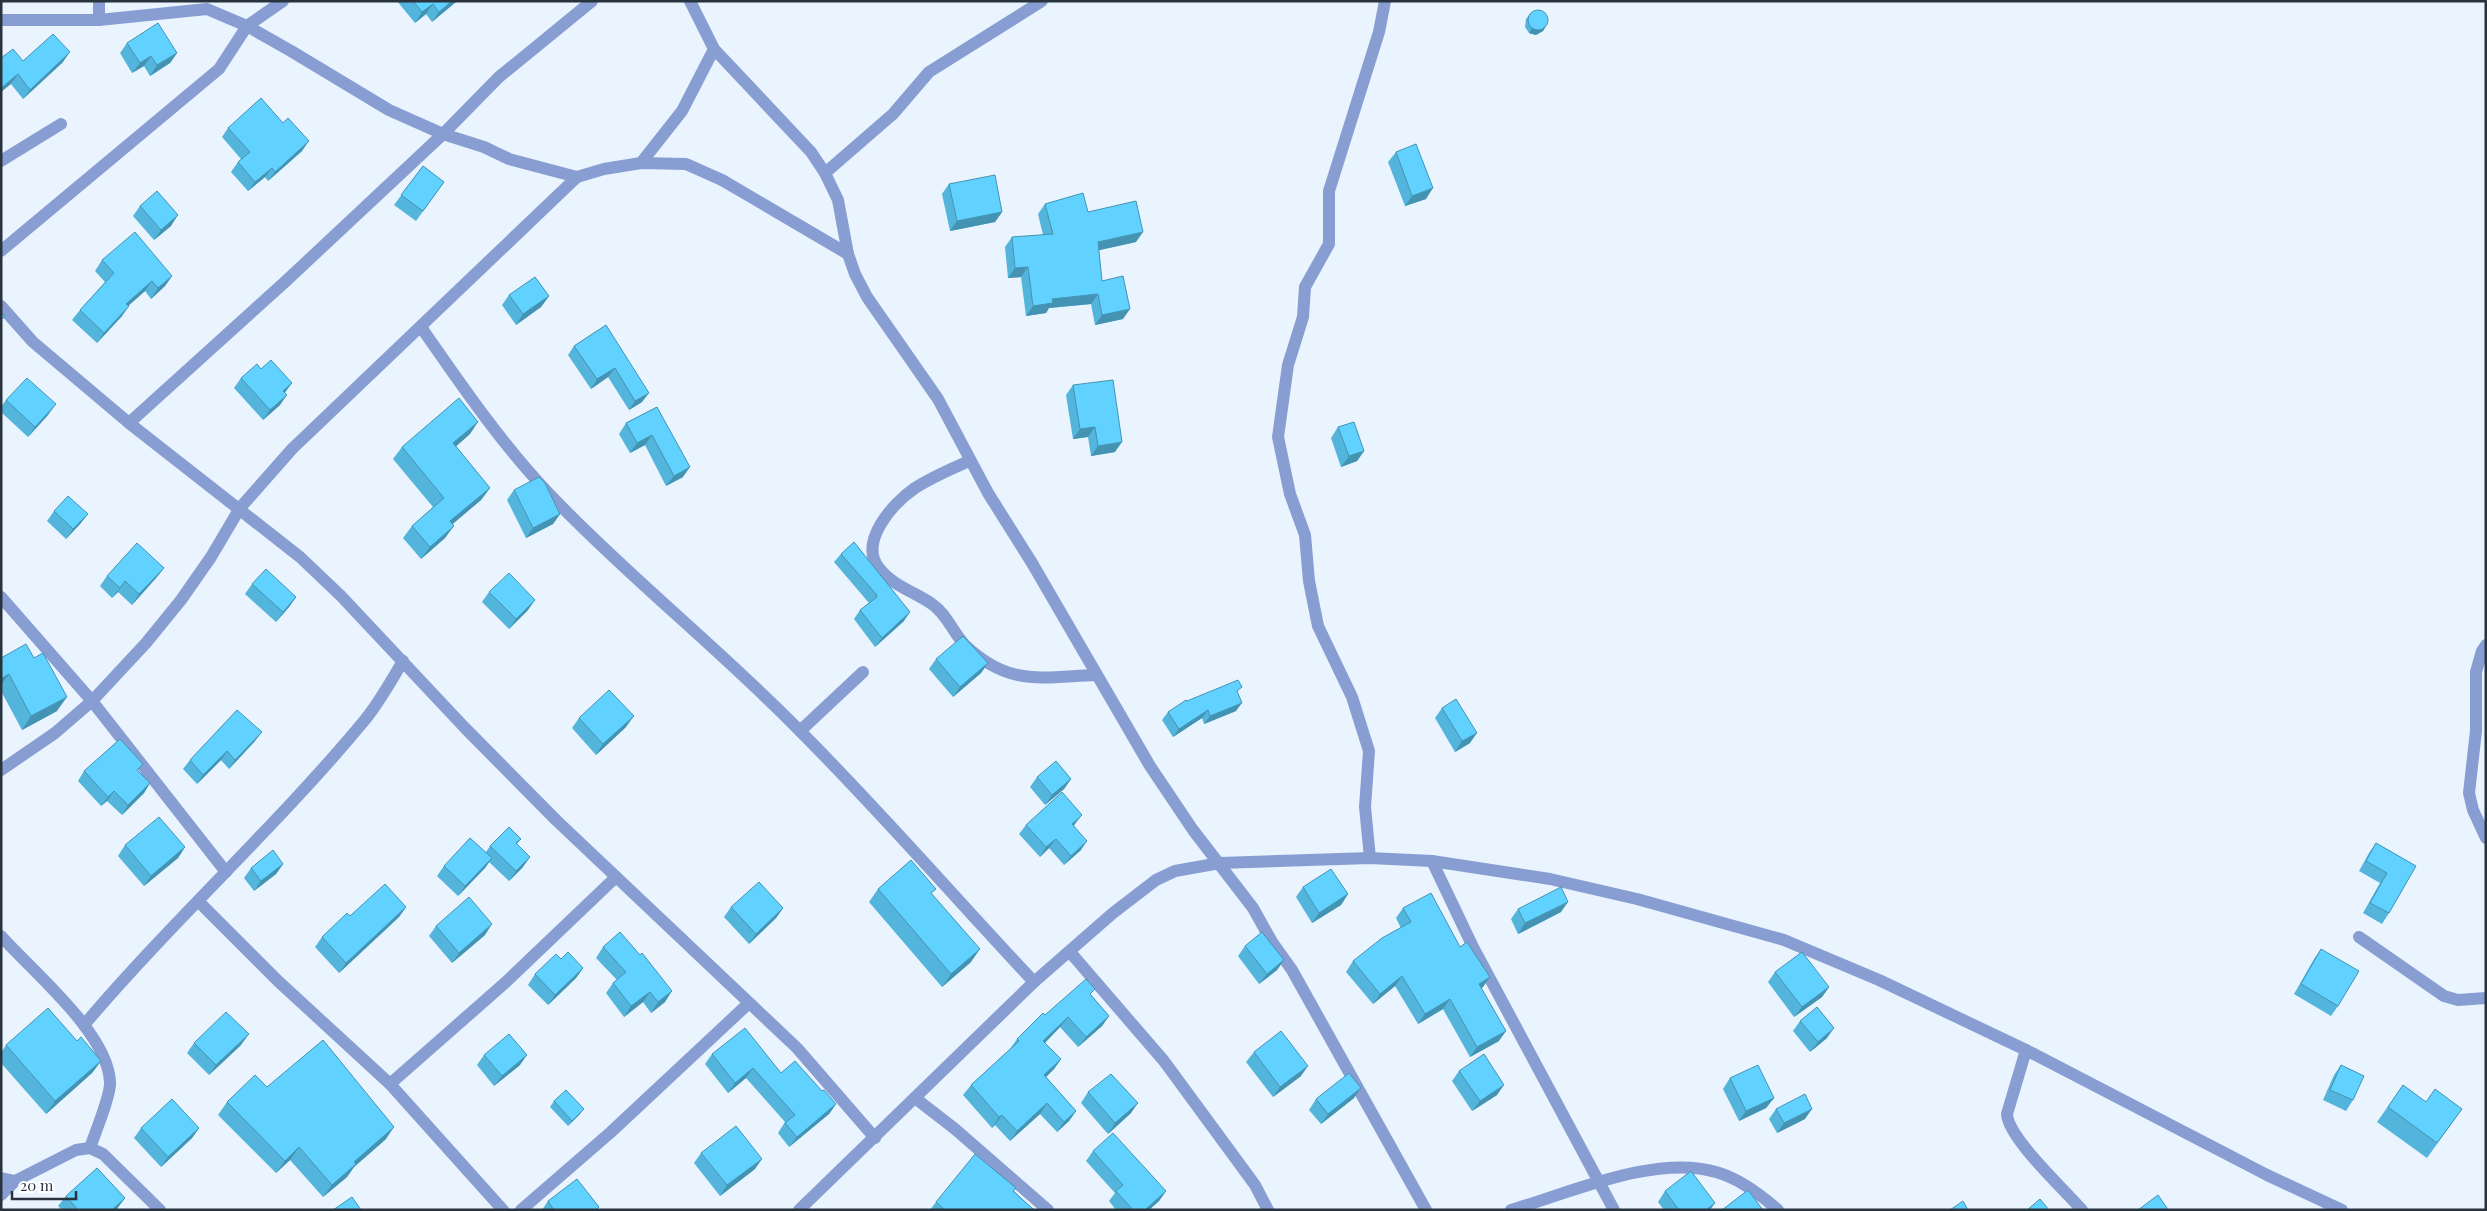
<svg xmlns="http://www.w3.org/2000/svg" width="2487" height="1211" viewBox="0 0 2487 1211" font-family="'Playfair Display',serif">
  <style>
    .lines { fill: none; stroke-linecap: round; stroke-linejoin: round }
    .street { stroke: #889ed2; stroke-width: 12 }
    .wall { fill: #53b5db }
    .shaded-wall { fill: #4493b2 }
    .building { fill: #61d2ff; stroke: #4493b2 }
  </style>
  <rect width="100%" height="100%" fill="#e9f4ff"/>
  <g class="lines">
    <g class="street">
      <polyline points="690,1 714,49 811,152 825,173 838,200 848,254 855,274 867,297 938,399 988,493 1032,563 1150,766 1193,830 1253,908 1272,942 1292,970 1426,1210"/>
      <polyline points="1,20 99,20 207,9 247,26 291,51 389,110 443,134 484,147 509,159 577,177 604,169 641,163 686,164 722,180 848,254"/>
      <polyline points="99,20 99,1"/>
      <polyline points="1,161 61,124"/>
      <polyline points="641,163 682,111 714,49"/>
      <polyline points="825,173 893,114 929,72 1042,1"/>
      <polyline points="1,251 219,69 247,26 283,1"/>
      <polyline points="1,306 33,342 129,423 300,557 341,596 465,728 556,820 797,1048 875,1138"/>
      <path d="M421,327C462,386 503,446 553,498C632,580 721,650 800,731C881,812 956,899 1034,982"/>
      <polyline points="129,423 286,281 443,134 499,77 592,1"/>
      <path d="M969,461C951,469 932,477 915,488C893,503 858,542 879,568C893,586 915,592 932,604C947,614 953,633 965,645C1009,687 1041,677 1096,675"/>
      <polyline points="1,597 92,701 226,872"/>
      <polyline points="2486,645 2482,651 2476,672 2476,731 2469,793 2473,810 2486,838"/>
      <polyline points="800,731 863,672"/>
      <polyline points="1,770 55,733 92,701 146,643 181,600 211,557 240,508 292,449 577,177"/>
      <polyline points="1370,858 1365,807 1369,751 1352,697 1318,626 1309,581 1305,535 1290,494 1278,437 1288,365 1303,317 1305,287 1329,244 1329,191 1379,32 1385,1"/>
      <polyline points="1432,861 1473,947 1614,1210"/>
      <polyline points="199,902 278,981 390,1084 503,1210"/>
      <path d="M1,936C33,972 108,1033 110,1082C111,1095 95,1133 90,1148"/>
      <polyline points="2359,937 2444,996 2458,1000 2486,998"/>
      <polyline points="1070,952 1164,1061 1255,1185 1268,1210"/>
      <path d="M84,1025C173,920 276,827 364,721C379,703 391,681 403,661"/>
      <path d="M2026,1050L2007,1114C2008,1138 2065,1190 2082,1210"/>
      <polyline points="390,1084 506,982 616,877"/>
      <polyline points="915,1098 955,1129 1048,1210"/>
      <polyline points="1,1178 15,1181 76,1150 90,1148 103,1154 160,1210"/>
      <polyline points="1,1195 15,1181"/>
      <polyline points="521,1210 611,1132 749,1003"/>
      <polyline points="799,1210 1034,982 1113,913 1156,880 1175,871 1220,863 1370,858 1432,861 1550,879 1637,899 1784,940 1879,980 2026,1050 2267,1175 2342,1210"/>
      <path d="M1511,1210C1570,1193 1655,1154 1716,1172C1738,1178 1761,1195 1778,1210"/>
    </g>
  </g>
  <g class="wall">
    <polygon points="397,1 457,1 432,22 426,14 415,23"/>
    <polygon points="1530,14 1546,26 1543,31 1536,35 1529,33 1525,27 1526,19"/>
    <polygon points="127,43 177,53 170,63 150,76 144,66 132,73 120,53"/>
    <polygon points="23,61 63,62 23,99 11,84"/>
    <polygon points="228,128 302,151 268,181 265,177 248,191 231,172 238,162 241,159 222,137"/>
    <polygon points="1396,152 1426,199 1405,206 1388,162"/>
    <polygon points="423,166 444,182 416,221 394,205"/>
    <polygon points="949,184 1002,212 995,222 950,231 942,194"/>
    <polygon points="1045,204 1088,212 1136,242 1099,250 1102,281 1123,319 1095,325 1091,304 1049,308 1046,313 1026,316 1021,277 1008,278 1005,247 1012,237 1043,235 1038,214"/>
    <polygon points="140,206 171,226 154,240 133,216"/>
    <polygon points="102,260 172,276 165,286 151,299 145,291 128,306 122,316 97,343 72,320 80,310 105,282 95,271"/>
    <polygon points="509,295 549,296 541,307 516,325 502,305"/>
    <polygon points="606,325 642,402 629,410 608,377 591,389 568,355 574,346"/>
    <polygon points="261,369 292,383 285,393 280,405 263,420 234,388 241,378"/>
    <polygon points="1073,385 1115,452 1091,456 1088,437 1073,439 1066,395"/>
    <polygon points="6,400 48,415 28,437 1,412 1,407"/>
    <polygon points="657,407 683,477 666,486 645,445 630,453 619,434 626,423"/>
    <polygon points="1338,427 1364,451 1357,461 1341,467 1331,438"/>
    <polygon points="470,434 456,446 490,488 481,500 452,524 445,538 421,559 403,538 412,526 433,507 393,459 402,447"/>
    <polygon points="514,490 560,514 553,524 526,538 507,500"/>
    <polygon points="54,511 88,514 80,524 66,539 47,521"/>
    <polygon points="841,554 904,621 875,647 854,619 860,610 869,603 834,562"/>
    <polygon points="164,568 156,578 132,605 118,592 112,598 100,586 107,576"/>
    <polygon points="252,584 296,597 289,607 276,622 245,594"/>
    <polygon points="489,592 528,610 509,629 482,602"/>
    <polygon points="1,658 57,711 22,730 1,691"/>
    <polygon points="936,659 988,663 981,673 953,697 929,669"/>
    <polygon points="1238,694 1236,711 1204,724 1202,718 1173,737 1162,720 1168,712 1187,701"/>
    <polygon points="1442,708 1470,743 1455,752 1435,718"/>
    <polygon points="579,718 626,727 596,755 572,728"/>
    <polygon points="255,741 229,769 221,760 197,784 183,769 190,760"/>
    <polygon points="84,771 138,771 150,783 144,793 122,815 107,801 101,806 78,781"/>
    <polygon points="1037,777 1071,779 1064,789 1045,805 1030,787"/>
    <polygon points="1075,824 1074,826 1081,850 1064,865 1049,848 1040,857 1019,834 1026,825"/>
    <polygon points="521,839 517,844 523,867 509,881 489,862 485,868 458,896 437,876 444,866 486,852 490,846"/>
    <polygon points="2376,843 2416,866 2389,913 2382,924 2363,913 2380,883 2359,871 2369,853"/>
    <polygon points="125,845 185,847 178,858 144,886 118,856"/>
    <polygon points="283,864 276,874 254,891 244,878 251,868"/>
    <polygon points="1303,887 1348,894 1341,905 1312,923 1296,897"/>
    <polygon points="878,889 971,962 942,987 869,902"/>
    <polygon points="406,907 399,917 339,973 315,947 322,937 350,916"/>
    <polygon points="731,907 783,908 776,918 749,944 724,917"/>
    <polygon points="1403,908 1460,947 1483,987 1481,988 1499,1041 1470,1057 1443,1009 1418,1024 1395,986 1373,1004 1346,972 1353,961 1401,928 1396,918"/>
    <polygon points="1518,909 1561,912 1518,934 1511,919"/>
    <polygon points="436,926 485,935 452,963 429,936"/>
    <polygon points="1245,946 1284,960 1277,970 1259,984 1238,956"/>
    <polygon points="603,947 665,1002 651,1013 643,1002 624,1017 606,993 613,983 617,980 596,958"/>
    <polygon points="2321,949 2338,1006 2331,1016 2294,994 2314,959"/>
    <polygon points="561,959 583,968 576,978 548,1005 528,985 535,974"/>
    <polygon points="1775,972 1829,987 1822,997 1794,1017 1768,982"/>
    <polygon points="1091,995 1109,1016 1102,1026 1078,1047 1060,1027 1045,1043 1061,1059 1054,1069 1046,1077 1076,1111 1069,1121 1057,1132 1040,1114 1010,1141 995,1125 992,1128 963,1095 971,1085 1010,1049 1017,1039 1045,1015"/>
    <polygon points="1800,1021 1827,1038 1810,1052 1793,1031"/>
    <polygon points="77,1041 101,1061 92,1073 46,1114 1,1063 1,1053 6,1045"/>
    <polygon points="194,1043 241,1045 209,1075 187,1053"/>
    <polygon points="1254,1052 1301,1076 1273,1097 1246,1062"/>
    <polygon points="712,1054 781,1073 822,1091 836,1104 829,1114 789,1147 778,1133 785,1122 746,1078 728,1093 705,1064"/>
    <polygon points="484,1055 520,1065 494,1086 477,1065"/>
    <polygon points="2341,1065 2353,1100 2346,1111 2323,1100 2334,1075"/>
    <polygon points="1459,1071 1497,1095 1472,1111 1452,1081"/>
    <polygon points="1730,1078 1774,1098 1766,1108 1739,1121 1723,1089"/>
    <polygon points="2403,1085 2426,1102 2462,1109 2427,1158 2377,1122"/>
    <polygon points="267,1087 386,1139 354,1167 347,1177 323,1197 290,1160 276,1173 218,1115 227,1102"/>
    <polygon points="1088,1092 1131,1113 1108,1134 1081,1103"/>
    <polygon points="1354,1098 1321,1124 1309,1110 1316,1099"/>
    <polygon points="554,1101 580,1114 568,1126 550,1107"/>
    <polygon points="1776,1109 1805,1119 1777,1133 1769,1119"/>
    <polygon points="141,1128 199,1128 192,1138 161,1167 134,1138"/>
    <polygon points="1093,1151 1166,1191 1159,1201 1149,1210 1116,1210 1109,1201 1115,1193 1086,1161"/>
    <polygon points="701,1153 755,1169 720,1196 694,1163"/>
    <polygon points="1014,1191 1034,1210 930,1210 936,1202"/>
    <polygon points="1665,1191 1710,1210 1664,1210 1658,1202"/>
    <polygon points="66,1196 125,1198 116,1210 62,1210 58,1206"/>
    <polygon points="548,1201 597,1210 542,1210"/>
  </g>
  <g class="shaded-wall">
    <polygon points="452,1 457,1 432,22 439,12"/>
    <polygon points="433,4 426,14 415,23 422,12"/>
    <polygon points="1546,26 1543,31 1536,35 1529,33 1532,28"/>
    <polygon points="70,52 63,62 23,99 30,90"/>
    <polygon points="177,53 170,63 150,76 157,65"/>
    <polygon points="151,56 144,66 132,73 140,63"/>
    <polygon points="18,74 11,84 1,92 1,88"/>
    <polygon points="309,141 302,151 268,181 275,172"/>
    <polygon points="272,168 265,177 248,191 255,182"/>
    <polygon points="1433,188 1426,199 1405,206 1412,196"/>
    <polygon points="1002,212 995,222 950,231 957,221"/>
    <polygon points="178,215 171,226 154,240 161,230"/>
    <polygon points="1143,232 1136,242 1091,252 1098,242"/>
    <polygon points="1028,267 1021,277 1008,278 1015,268"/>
    <polygon points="172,276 165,286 151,299 158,288"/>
    <polygon points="152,281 145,291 119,314 126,304"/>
    <polygon points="1098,294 1091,304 1049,308 1046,313 1026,316 1033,306 1052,299"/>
    <polygon points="549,296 541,307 516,325 523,314"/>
    <polygon points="129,306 122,316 97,343 104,333"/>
    <polygon points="1130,309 1123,319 1095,325 1102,315"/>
    <polygon points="615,368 608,377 591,389 597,379"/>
    <polygon points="292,383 284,393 283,391"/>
    <polygon points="649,393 642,402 629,410 635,401"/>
    <polygon points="287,395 280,405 263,420 270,410"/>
    <polygon points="56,404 48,415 28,437 35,427"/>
    <polygon points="478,422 470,434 445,456 453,443"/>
    <polygon points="1095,427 1088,437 1073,439 1080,429"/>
    <polygon points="652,435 645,445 630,453 637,443"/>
    <polygon points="1122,442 1115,452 1091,456 1098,446"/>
    <polygon points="1364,451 1357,461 1341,467 1349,456"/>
    <polygon points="690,467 683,477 666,486 674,476"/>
    <polygon points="490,488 481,500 441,534 450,521"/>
    <polygon points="88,514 80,524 66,539 73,529"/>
    <polygon points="560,514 553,524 526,538 533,528"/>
    <polygon points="454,526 445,538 421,559 430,547"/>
    <polygon points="164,568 156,578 132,605 139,594"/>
    <polygon points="125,581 118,592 112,598 120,588"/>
    <polygon points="296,597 289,607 276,622 283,612"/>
    <polygon points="535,600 528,610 509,629 516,619"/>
    <polygon points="910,612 904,621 875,647 882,638"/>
    <polygon points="988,663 981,673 953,697 960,687"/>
    <polygon points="9,674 1,685 1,679"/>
    <polygon points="67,697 57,711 22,730 31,716"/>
    <polygon points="1242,703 1236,711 1204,724 1210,716"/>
    <polygon points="1208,710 1202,718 1173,737 1179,729"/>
    <polygon points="634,716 626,727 596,755 603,744"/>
    <polygon points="262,732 255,741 229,769 235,760"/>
    <polygon points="1477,733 1470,743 1455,752 1462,741"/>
    <polygon points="227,751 221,760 197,784 203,775"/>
    <polygon points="1071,779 1064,789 1045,805 1052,795"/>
    <polygon points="150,783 144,793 122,815 128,805"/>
    <polygon points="114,791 107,801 101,806 108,797"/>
    <polygon points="1082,815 1075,824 1066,833 1072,824"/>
    <polygon points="1056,839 1049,848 1040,857 1046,847"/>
    <polygon points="1087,841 1081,850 1064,865 1071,856"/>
    <polygon points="185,847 178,858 144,886 151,876"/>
    <polygon points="530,857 523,867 509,881 516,871"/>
    <polygon points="492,858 485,868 458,896 465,886"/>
    <polygon points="283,864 276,874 254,891 261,881"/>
    <polygon points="1348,894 1341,905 1312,923 1319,913"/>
    <polygon points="1568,902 1561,912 1518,934 1525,923"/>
    <polygon points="406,907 399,917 339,973 346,963"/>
    <polygon points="783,908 776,918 749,944 756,934"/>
    <polygon points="492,924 485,935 452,963 459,953"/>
    <polygon points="980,949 971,962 942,987 951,974"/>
    <polygon points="1284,960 1277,970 1259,984 1267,974"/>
    <polygon points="583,968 576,978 548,1005 555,995"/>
    <polygon points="1402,976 1395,986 1373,1004 1380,994"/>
    <polygon points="1490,977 1483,987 1472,994 1479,984"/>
    <polygon points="1829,987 1822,997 1794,1017 1802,1007"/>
    <polygon points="672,991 665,1002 651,1013 658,1002"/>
    <polygon points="650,992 643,1002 624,1017 631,1006"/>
    <polygon points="1450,999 1443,1009 1418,1024 1425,1014"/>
    <polygon points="1109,1016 1102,1026 1078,1047 1086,1037"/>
    <polygon points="1068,1017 1060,1027 1036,1052 1043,1041"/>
    <polygon points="1834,1028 1827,1038 1810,1052 1818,1042"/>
    <polygon points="1506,1031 1499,1041 1470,1057 1477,1047"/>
    <polygon points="249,1034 241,1045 209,1075 216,1065"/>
    <polygon points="527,1055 520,1065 494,1086 502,1076"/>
    <polygon points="1061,1059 1054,1069 1037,1086 1044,1075"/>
    <polygon points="101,1061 92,1073 46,1114 55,1101"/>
    <polygon points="1308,1066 1301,1076 1273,1097 1280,1087"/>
    <polygon points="753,1068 746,1078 728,1093 735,1083"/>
    <polygon points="1504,1085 1497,1095 1472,1111 1480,1101"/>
    <polygon points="1361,1088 1354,1098 1321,1124 1328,1114"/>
    <polygon points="1774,1098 1766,1108 1739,1121 1746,1111"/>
    <polygon points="1047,1103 1040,1114 1010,1141 1017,1131"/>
    <polygon points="1138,1103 1131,1113 1108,1134 1115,1123"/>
    <polygon points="836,1104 829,1114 789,1147 797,1137"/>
    <polygon points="584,1109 580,1114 568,1126 572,1121"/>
    <polygon points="1812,1109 1805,1119 1777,1133 1784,1123"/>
    <polygon points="1076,1111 1069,1121 1057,1132 1064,1122"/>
    <polygon points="1002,1115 995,1125 992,1128 999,1117"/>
    <polygon points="394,1127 386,1139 354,1167 347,1177 323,1197 332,1185 354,1162"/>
    <polygon points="199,1128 192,1138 161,1167 168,1157"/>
    <polygon points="299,1147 290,1160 276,1173 285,1161"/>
    <polygon points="762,1159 755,1169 720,1196 727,1185"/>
    <polygon points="1166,1191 1159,1201 1149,1210 1145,1210"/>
    <polygon points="125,1198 116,1210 112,1210"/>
    <polygon points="1715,1203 1710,1210 1706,1210"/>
  </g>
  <g class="building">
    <polygon points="413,1 452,1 439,12 433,4 422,12"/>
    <circle cx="1538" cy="20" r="10"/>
    <polygon points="158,23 177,53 157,65 151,56 140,63 127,43"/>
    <polygon points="53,34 70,52 30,90 18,74 1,88 1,58 13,49 23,61"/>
    <polygon points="261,98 283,123 288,118 309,141 275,172 272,168 255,182 238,162 250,152 228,128"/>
    <polygon points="1416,144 1433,188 1412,196 1396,152"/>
    <polygon points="423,166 444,182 423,211 401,195"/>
    <polygon points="995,175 1002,212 957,221 949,184"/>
    <polygon points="157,191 178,215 161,230 140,206"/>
    <polygon points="1083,193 1088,212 1136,201 1143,232 1098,242 1102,281 1123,276 1130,309 1102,315 1098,294 1052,299 1053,303 1033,306 1028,267 1015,268 1012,237 1053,234 1045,204"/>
    <polygon points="135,232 172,276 158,288 152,281 126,304 129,306 104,333 80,310 114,273 102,260"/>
    <polygon points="535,277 549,296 523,314 509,295"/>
    <polygon points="1,313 5,316 1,320"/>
    <polygon points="606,325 649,393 635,401 615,368 597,379 574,346"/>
    <polygon points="271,360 292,383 283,391 287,395 270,410 241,378 257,364 261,369"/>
    <polygon points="27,378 56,404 35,427 6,400"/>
    <polygon points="1113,380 1122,442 1098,446 1095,427 1080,429 1073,385"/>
    <polygon points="459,398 478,422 453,443 490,488 450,521 454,526 430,547 412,526 444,498 402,447"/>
    <polygon points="657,407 690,467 674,476 652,435 637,443 626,423"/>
    <polygon points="1354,422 1364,451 1349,456 1338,427"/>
    <polygon points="539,477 545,483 560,514 533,528 514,490"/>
    <polygon points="68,496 88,514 73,529 54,511"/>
    <polygon points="854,542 910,612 882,638 860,610 877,597 876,594 841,554"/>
    <polygon points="137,543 164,568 139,594 125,581 120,588 107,576"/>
    <polygon points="266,569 296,597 283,612 252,584"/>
    <polygon points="509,573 535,600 516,619 489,592"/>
    <polygon points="963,636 988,663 960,687 936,659"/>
    <polygon points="26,644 34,658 43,653 67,697 31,716 9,674 1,679 1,658"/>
    <polygon points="1238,680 1242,687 1237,691 1242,703 1210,716 1208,710 1179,729 1168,712 1186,700 1187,701"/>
    <polygon points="609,690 634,716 603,744 579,718"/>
    <polygon points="1456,699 1477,733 1462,741 1442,708"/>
    <polygon points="237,710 262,732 235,760 227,751 203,775 190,760"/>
    <polygon points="120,739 143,764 137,770 150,783 128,805 114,791 108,797 84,771"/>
    <polygon points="1056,761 1071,779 1052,795 1037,777"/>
    <polygon points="1062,792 1082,815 1072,824 1087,841 1071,856 1056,839 1046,847 1026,825"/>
    <polygon points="159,817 185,847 151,876 125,845"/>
    <polygon points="509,827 521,839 516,843 530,857 516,871 490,846"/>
    <polygon points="470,838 492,858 465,886 444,866"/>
    <polygon points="2376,843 2416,866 2389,913 2370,903 2387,873 2366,861"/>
    <polygon points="273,850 283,864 261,881 251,868"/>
    <polygon points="911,860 936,889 931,893 980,949 951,974 878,889"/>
    <polygon points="1331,869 1348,894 1319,913 1303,887"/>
    <polygon points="759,882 783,908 756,934 731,907"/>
    <polygon points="385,884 406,907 346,963 322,937 347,913 350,916"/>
    <polygon points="1561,887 1568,902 1525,923 1518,909"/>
    <polygon points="1431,893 1460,947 1467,942 1490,977 1479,984 1506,1031 1477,1047 1450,999 1425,1014 1402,976 1380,994 1353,961 1382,938 1411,922 1403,908"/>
    <polygon points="469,897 492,924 459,953 436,926"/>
    <polygon points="620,932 640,955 642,953 672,991 658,1002 650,992 631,1006 613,983 626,972 603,947"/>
    <polygon points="1262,932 1284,960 1267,974 1245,946"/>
    <polygon points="2321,949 2359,971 2338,1006 2301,984"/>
    <polygon points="568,952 583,968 555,995 535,974 556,954 561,959"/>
    <polygon points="1802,952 1829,987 1802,1007 1775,972"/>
    <polygon points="1086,979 1095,989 1090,994 1109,1016 1086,1037 1068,1017 1043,1041 1061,1059 1044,1075 1076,1111 1064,1122 1047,1103 1017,1131 1002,1115 999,1117 971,1085 1019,1041 1017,1039 1043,1013 1045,1015"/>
    <polygon points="1817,1007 1834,1028 1818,1042 1800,1021"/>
    <polygon points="48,1008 77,1041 81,1037 101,1061 55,1101 6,1045"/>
    <polygon points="226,1012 249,1034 216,1065 194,1043"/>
    <polygon points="745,1028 781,1073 795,1061 822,1091 824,1090 836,1104 797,1137 785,1123 795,1115 753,1068 735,1083 712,1054"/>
    <polygon points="1281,1031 1308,1066 1280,1087 1254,1052"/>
    <polygon points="509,1034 527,1055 502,1076 484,1055"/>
    <polygon points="323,1040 394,1127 354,1162 356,1164 332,1185 299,1147 285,1161 227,1102 255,1075 267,1087"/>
    <polygon points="1484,1054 1504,1085 1480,1101 1459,1071"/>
    <polygon points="1758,1065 1774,1098 1746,1111 1730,1078"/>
    <polygon points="2341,1065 2364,1076 2353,1100 2330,1090"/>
    <polygon points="1349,1073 1361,1088 1328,1114 1316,1099"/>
    <polygon points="1111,1074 1138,1103 1115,1123 1088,1092"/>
    <polygon points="2403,1085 2426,1102 2435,1089 2462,1109 2437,1143 2388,1107"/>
    <polygon points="566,1090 584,1109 572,1121 554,1101"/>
    <polygon points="1805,1094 1812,1109 1784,1123 1776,1109"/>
    <polygon points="172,1099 199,1128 168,1157 141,1128"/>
    <polygon points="736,1126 762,1159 727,1185 701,1153"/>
    <polygon points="1113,1133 1166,1191 1145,1210 1133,1210 1116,1191 1123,1185 1093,1151"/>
    <polygon points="975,1154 1016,1188 1013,1191 1034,1210 945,1210 936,1202"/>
    <polygon points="97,1168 125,1198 112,1210 78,1210 66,1196"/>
    <polygon points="1691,1171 1715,1203 1706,1210 1679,1210 1665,1191"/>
    <polygon points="577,1179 599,1207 596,1210 554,1210 548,1201"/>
    <polygon points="1748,1190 1763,1210 1722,1210"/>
    <polygon points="2158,1195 2167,1208 2165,1210 2138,1210"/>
    <polygon points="352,1197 361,1210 333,1210"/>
    <polygon points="2040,1199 2049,1210 2027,1210"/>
    <polygon points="1963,1201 1968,1210 1950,1210"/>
  </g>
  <rect width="2487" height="1211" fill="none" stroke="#29333e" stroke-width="5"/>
  <path d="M12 1191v8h64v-8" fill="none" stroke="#29333e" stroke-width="2.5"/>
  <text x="20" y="1191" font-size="15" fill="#29333e" stroke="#ffffff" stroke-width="4" paint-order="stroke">20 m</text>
</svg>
